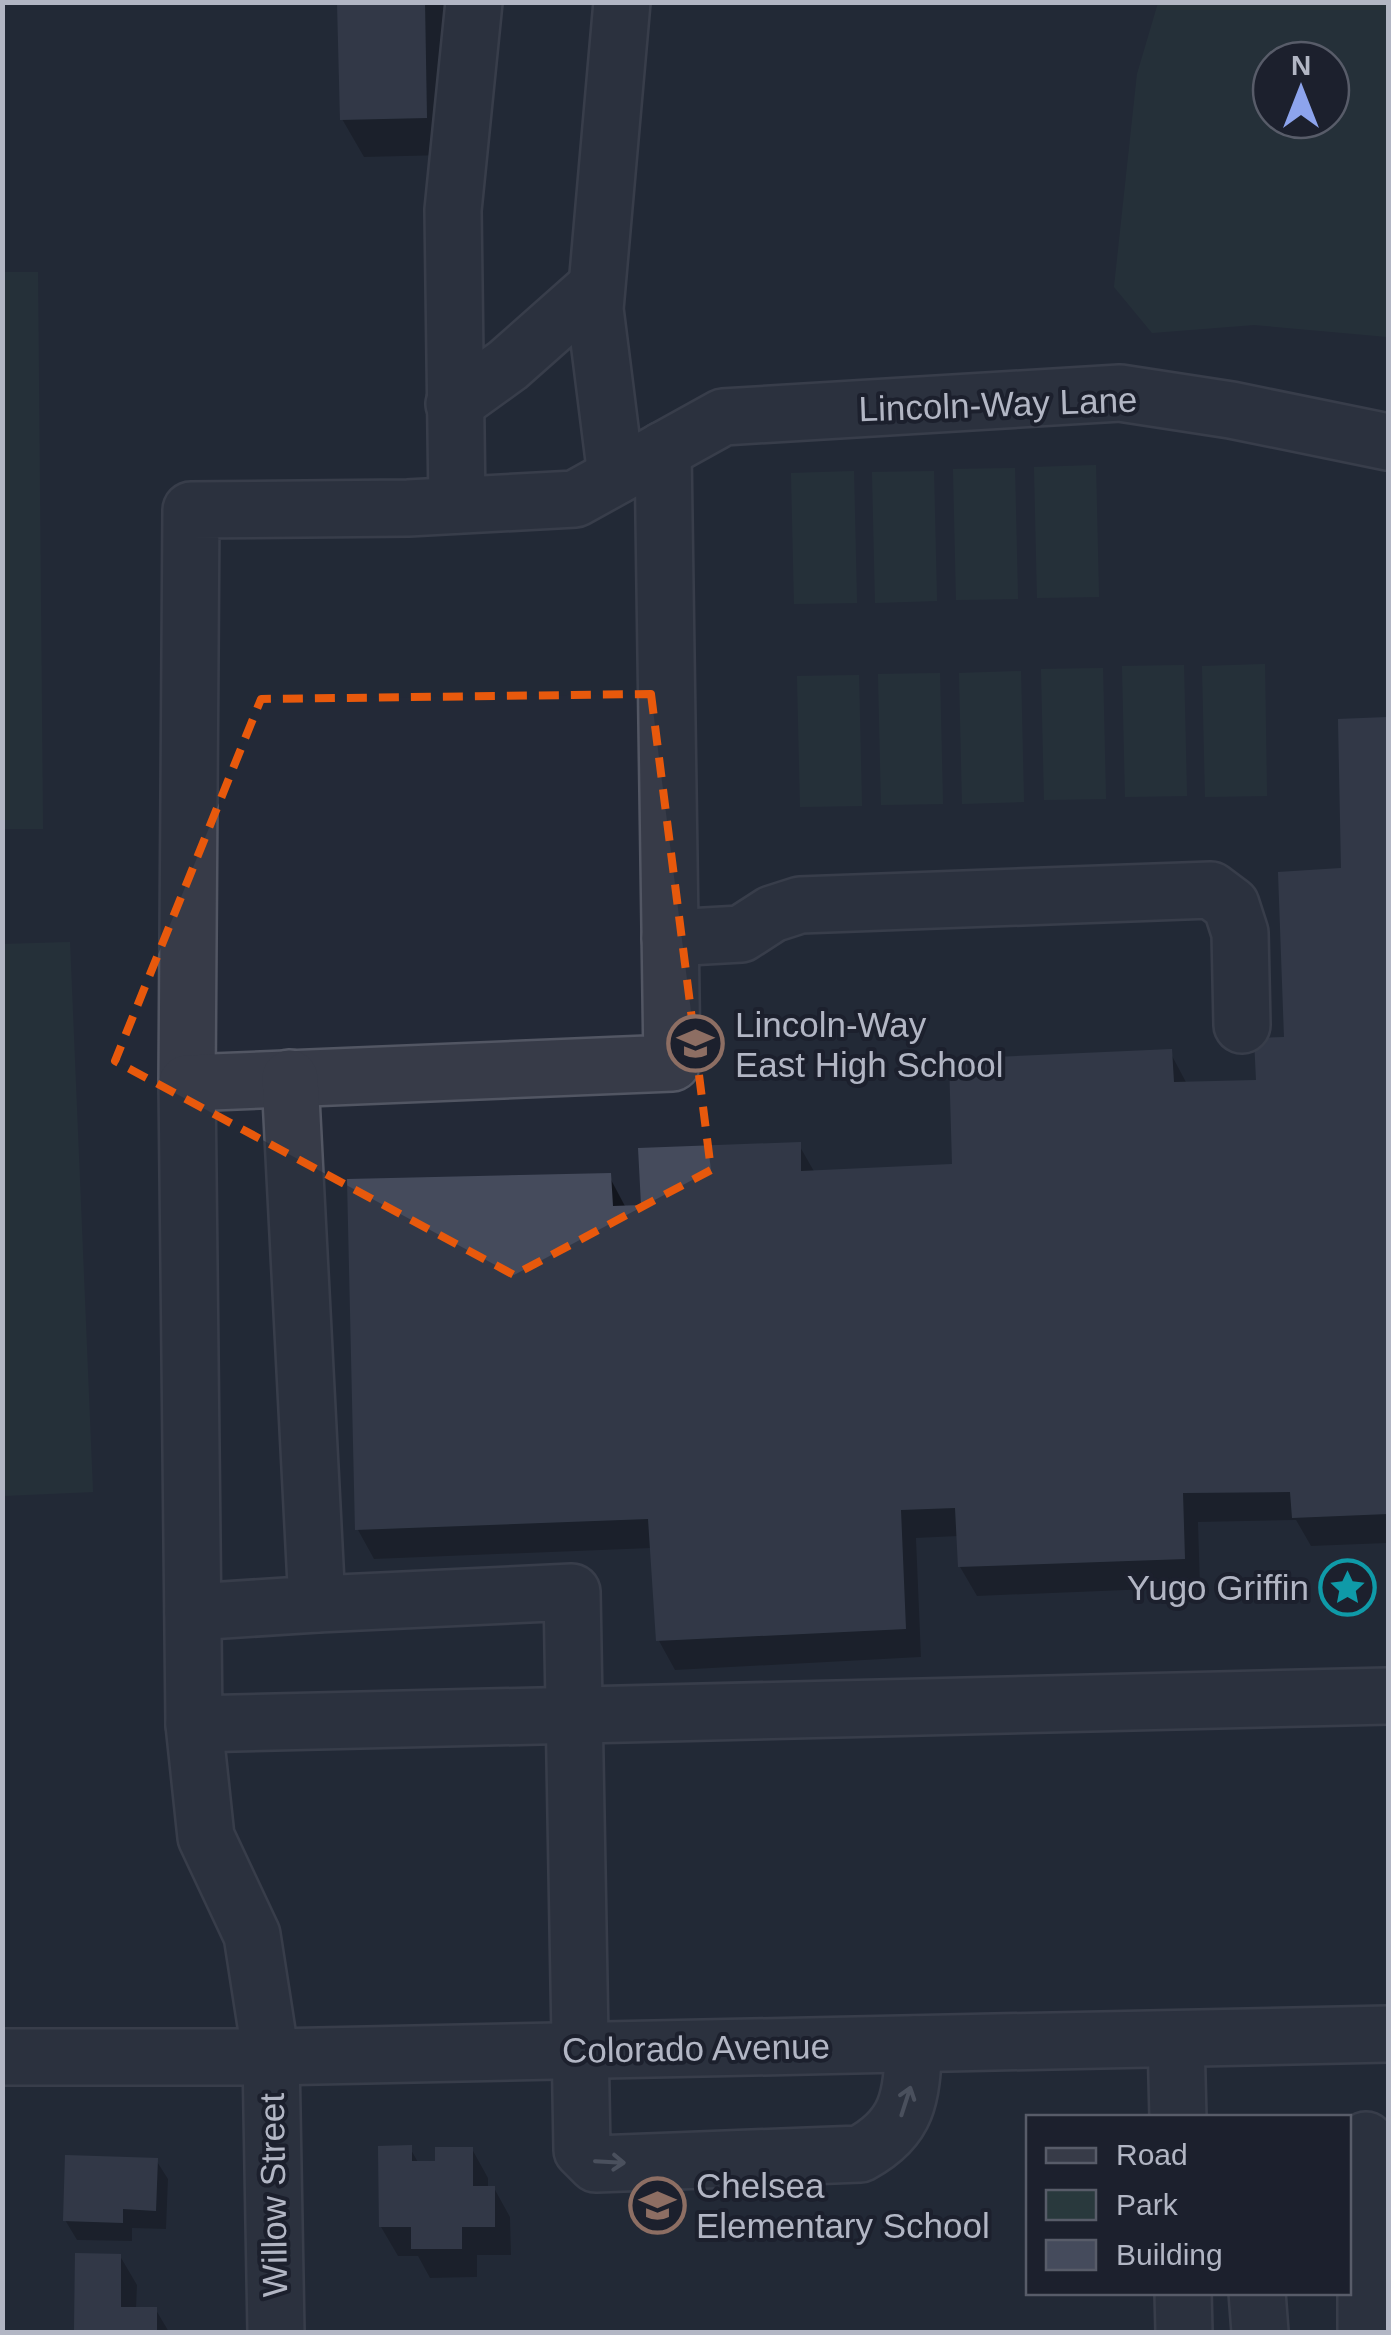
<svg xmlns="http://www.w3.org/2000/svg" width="1391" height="2335" viewBox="0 0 1391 2335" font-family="Arial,sans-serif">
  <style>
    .green { fill: #29393d; fill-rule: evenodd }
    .shadow { fill: #0007 }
    .building { fill: #454b5c }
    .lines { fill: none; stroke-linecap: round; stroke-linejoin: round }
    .minor-casing { stroke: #525663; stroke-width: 60 }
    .minor { stroke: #373b48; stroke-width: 55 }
    .oneway { stroke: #7b7f8c }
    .marked { fill: none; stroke: #e8590c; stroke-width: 8; stroke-dasharray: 20 12; stroke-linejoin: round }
    .labels { text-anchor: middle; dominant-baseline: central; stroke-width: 8; stroke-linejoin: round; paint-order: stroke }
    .street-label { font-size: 35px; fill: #b2b6c4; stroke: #1c202d }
    .poi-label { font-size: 35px; fill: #b2b6c4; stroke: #1c202d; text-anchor: start }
  </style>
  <rect width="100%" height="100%" fill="#232937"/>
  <g class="green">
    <path d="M1158,3H1388V337L1254,325L1152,333L1114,287L1137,74ZM1271,60H1331V120H1271Z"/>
    <polygon points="3,272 38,272 43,829 3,829"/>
    <polygon points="1096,465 1099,597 1037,598 1034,467"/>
    <polygon points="1015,468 1018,599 956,600 953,469"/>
    <polygon points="854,471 857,603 794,604 791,473"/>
    <polygon points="934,471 937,601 875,603 872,472"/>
    <polygon points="1265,664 1267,796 1205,797 1202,666"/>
    <polygon points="1184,665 1187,796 1125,797 1122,666"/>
    <polygon points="1103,668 1106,799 1044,800 1041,669"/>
    <polygon points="1021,671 1024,802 962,804 959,673"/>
    <polygon points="940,673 943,804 881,805 878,674"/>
    <polygon points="859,675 862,806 800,807 797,676"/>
    <polygon points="70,942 93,1492 3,1496 3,944"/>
  </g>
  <g class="shadow">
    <polygon points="340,2 444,2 448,155 364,157 342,119"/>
    <polygon points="1388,719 1388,1543 1311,1546 1296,1520 1198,1522 1200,1587 977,1596 960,1567 959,1536 916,1538 921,1657 675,1670 659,1641 652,1548 374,1559 358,1530 609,1176 626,1208 643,1207 799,1145 815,1173 954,1166 1170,1052 1187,1084 1258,1082 1287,1039 1344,871 1340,721"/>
    <polygon points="410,2148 419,2164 438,2164 472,2149 488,2178 488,2188 494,2188 510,2217 511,2255 477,2255 477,2277 430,2278 418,2256 398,2256 381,2227"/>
    <polygon points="156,2160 168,2179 166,2229 132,2228 132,2241 77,2240 65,2220"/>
    <polygon points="77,2256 120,2256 137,2285 136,2310 156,2310 169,2332 77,2332"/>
  </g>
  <g class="building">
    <polygon points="337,2 425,2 427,118 340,120"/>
    <polygon points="1388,717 1388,1514 1292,1518 1290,1492 1183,1493 1185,1559 958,1567 955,1508 901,1510 906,1629 656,1641 648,1519 355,1530 347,1179 611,1173 613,1206 641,1205 638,1148 801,1142 801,1171 952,1164 949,1059 1172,1049 1174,1082 1256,1080 1254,1038 1284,1037 1278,872 1341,868 1338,719"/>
    <polygon points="412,2145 412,2161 435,2161 435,2147 473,2147 473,2186 495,2186 495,2227 462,2227 462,2249 411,2249 411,2227 379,2227 378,2146"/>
    <polygon points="65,2155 158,2158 156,2211 123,2209 123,2223 63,2221"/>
    <polygon points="75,2253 121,2254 121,2307 157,2307 157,2332 74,2332"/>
  </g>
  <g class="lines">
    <defs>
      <g id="minor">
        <polyline points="454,404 508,365 596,287"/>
        <polyline points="1388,442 1231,410 1120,393 723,417 575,499 408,508 191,510 187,1083 194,1724 1388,1696"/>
        <polyline points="616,476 595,309 622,2"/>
        <polyline points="457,505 453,210 474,2"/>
        <polyline points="670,938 741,934 772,914 800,905 1211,890 1231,905 1240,933 1242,1025"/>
        <polyline points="187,1083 672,1063 663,450"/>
        <path d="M317,1604L572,1592L582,2150L596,2164L860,2154C910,2127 911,2096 914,2044"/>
        <polyline points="193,1612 317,1604 290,1078"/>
        <polyline points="194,1724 206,1837 252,1935 271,2057 276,2332"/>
        <polyline points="1176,2039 1178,2118"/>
        <polyline points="2,2057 271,2057 1388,2034"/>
        <polyline points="1366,2140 1366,2332"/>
        <polyline points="1183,2292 1184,2332"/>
        <polyline points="1257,2292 1260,2332"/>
      </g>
    </defs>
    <use href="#minor" class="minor-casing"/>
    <use href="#minor" class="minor"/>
  </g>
  <defs><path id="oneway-shaft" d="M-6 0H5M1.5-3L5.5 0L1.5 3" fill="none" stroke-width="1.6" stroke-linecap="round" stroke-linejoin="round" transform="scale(2.5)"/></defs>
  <g class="oneway">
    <use href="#oneway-shaft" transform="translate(906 2101) rotate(-72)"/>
    <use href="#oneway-shaft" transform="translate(610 2162) rotate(3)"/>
  </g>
  <path d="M0 0H1391V2335H0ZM651,694L711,1170L514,1275L115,1061L261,699Z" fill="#232937" fill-opacity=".55" fill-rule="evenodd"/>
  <path class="marked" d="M651,694L711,1170L514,1275L115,1061L261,699Z"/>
  <defs>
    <symbol id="school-ring" viewBox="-11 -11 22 22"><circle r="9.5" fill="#1c202d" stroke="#8d6e63" stroke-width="1.5"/><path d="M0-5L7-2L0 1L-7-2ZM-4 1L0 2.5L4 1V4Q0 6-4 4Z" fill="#8d6e63"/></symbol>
    <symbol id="sight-ring" viewBox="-11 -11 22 22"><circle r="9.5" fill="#1c202d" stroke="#0f9aa8" stroke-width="1.5"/><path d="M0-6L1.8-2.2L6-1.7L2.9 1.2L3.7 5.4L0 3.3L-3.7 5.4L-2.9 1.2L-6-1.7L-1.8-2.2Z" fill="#0f9aa8"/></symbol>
  </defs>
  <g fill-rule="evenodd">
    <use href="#school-ring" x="664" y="1012" width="63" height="63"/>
    <use href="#sight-ring" x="1316" y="1556" width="63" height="63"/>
    <use href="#school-ring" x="626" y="2174" width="63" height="63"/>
  </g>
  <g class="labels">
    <g class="street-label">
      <text transform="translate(998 404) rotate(-2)">Lincoln-Way Lane</text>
      <text transform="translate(696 2048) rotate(-1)">Colorado Avenue</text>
      <text transform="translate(273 2195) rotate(-91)">Willow Street</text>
    </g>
    <g class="poi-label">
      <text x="735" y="1024">Lincoln-Way<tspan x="735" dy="40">East High School</tspan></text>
      <text x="1309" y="1587" text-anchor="end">Yugo Griffin</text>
      <text x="696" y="2185">Chelsea<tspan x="696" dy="40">Elementary School</tspan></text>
    </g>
  </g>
  <rect width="1391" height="2335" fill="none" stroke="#b2b6c4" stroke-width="10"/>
  <rect x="1026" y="2115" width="325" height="180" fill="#1c202d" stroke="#585c69" stroke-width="2.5"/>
  <rect x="1046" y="2148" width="50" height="15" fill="#373b48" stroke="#585c69" stroke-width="2.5"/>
  <text x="1116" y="2165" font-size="30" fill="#b2b6c4">Road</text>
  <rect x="1046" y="2190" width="50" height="30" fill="#29393d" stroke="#585c69" stroke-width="2.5"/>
  <text x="1116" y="2215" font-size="30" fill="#b2b6c4">Park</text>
  <rect x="1046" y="2240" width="50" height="30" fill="#454b5c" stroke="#585c69" stroke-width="2.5"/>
  <text x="1116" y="2265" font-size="30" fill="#b2b6c4">Building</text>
  <g transform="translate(1301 90)"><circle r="48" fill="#1c202d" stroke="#585c69" stroke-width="2.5"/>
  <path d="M0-8L18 38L0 25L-18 38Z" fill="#8da4ed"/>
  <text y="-15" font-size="28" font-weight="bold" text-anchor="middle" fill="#b2b6c4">N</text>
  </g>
</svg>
